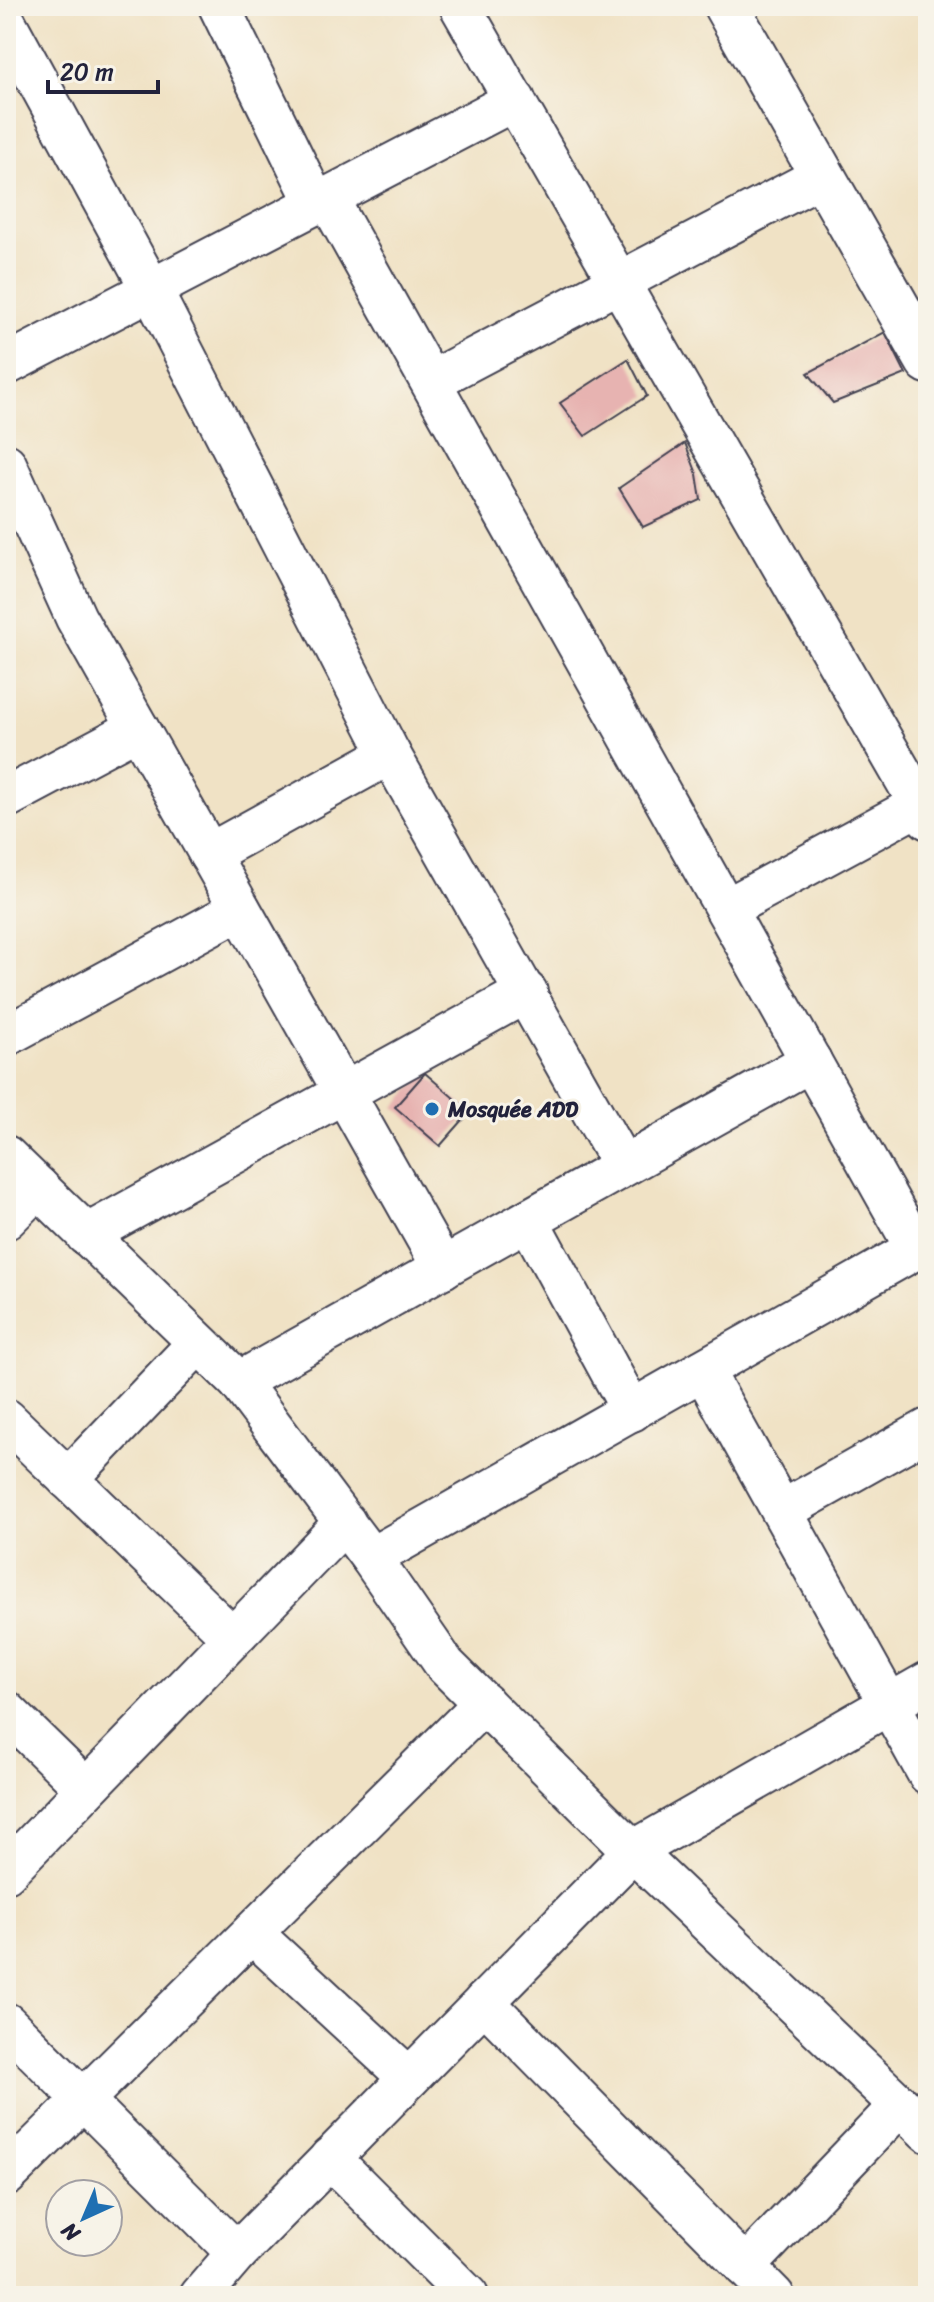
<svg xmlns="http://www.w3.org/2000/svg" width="934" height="2302" viewBox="0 0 934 2302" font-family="Sriracha,sans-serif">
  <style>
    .building { fill: #e7b3b1 }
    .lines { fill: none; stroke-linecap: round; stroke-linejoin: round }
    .minor-casing { stroke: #413f50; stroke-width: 44 }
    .tertiary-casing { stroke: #413f50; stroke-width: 48 }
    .minor { stroke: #fff; stroke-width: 40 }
    .tertiary { stroke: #fff; stroke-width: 44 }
    .poi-dot { fill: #1f6fb2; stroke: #f7f3e8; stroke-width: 3 }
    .labels { text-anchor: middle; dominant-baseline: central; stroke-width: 6; stroke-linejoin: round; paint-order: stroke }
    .poi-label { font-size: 22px; font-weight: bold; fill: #22223b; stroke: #f7f3e8; text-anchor: start }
  </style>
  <rect width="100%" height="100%" fill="#f7f3e8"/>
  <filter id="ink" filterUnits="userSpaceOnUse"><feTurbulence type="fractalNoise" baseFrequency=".0125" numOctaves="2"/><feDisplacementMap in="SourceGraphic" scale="16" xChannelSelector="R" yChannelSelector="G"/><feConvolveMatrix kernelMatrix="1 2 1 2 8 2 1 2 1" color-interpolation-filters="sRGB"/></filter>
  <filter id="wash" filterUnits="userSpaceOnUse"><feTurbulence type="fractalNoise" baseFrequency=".006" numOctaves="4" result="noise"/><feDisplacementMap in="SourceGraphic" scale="32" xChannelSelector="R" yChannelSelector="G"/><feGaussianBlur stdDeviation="1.8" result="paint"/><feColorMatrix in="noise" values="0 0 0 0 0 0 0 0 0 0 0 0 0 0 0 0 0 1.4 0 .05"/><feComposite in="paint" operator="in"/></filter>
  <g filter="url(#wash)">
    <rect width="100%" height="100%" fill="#f0e2c5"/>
    <g id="blocks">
      <g class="building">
        <polygon points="885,332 906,374 833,403 808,373"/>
        <polygon points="628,359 647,396 585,436 560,403"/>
        <polygon points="685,443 697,474 701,500 643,527 619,488"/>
        <polygon points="425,1073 470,1112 440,1146 395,1107"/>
      </g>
    </g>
  </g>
  <g filter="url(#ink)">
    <use href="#blocks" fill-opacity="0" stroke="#413f50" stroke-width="2"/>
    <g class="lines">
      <defs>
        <g id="minor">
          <polyline points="219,6 316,204"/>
          <polyline points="460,6 928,819"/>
          <polyline points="6,23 151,289 390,754 623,1166"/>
          <polyline points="327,197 916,1249"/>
          <polyline points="6,365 515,100"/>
          <polyline points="431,381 823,175"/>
          <polyline points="6,464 76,618 443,1268"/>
          <polyline points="6,798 138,728"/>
          <polyline points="209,854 390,754"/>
          <polyline points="726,909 928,800"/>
          <polyline points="6,1036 240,909"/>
          <polyline points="6,1156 239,1382 371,1558 445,1665 633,1851 928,2132"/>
          <polyline points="6,1219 38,1187"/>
          <polyline points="528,1220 632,1411"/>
          <polyline points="86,1235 527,992"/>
          <polyline points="703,1370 928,1774"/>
          <polyline points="239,1382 811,1061"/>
          <polyline points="6,1419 232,1637"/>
          <polyline points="68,1479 198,1343"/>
          <polyline points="782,1511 928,1429"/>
          <polyline points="371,1558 928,1242"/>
          <polyline points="6,1711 86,1789"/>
          <polyline points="6,1872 345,1522"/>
          <polyline points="252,1933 409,2078"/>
          <polyline points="484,2002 774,2296"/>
          <polyline points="6,2023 237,2253"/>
          <polyline points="330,2158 468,2296"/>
          <polyline points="6,2176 484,1703"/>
          <polyline points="745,2267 900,2105"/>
          <polyline points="200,2296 237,2253 633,1851 928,1682"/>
        </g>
        <polyline id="tertiary" points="726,6 928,361"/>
      </defs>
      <use href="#minor" class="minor-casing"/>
      <use href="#tertiary" class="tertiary-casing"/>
      <use href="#minor" class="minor"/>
      <use href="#tertiary" class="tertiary"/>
    </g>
  </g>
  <circle class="poi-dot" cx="432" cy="1109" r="8"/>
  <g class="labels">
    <g class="poi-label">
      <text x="448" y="1109">Mosquée ADD</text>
    </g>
  </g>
  <rect width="934" height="2302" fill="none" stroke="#f7f3e8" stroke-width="32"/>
  <g transform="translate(84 2218) rotate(224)"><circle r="38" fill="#f7f3e8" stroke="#a29fa3" stroke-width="2"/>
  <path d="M0-6L14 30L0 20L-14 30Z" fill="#1f6fb2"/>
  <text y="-12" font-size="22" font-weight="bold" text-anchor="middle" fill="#22223b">N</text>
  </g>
  <path d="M48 80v12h110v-12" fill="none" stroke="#22223b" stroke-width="4"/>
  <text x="60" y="80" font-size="24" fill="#22223b" stroke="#f7f3e8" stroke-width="6" paint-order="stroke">20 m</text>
</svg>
